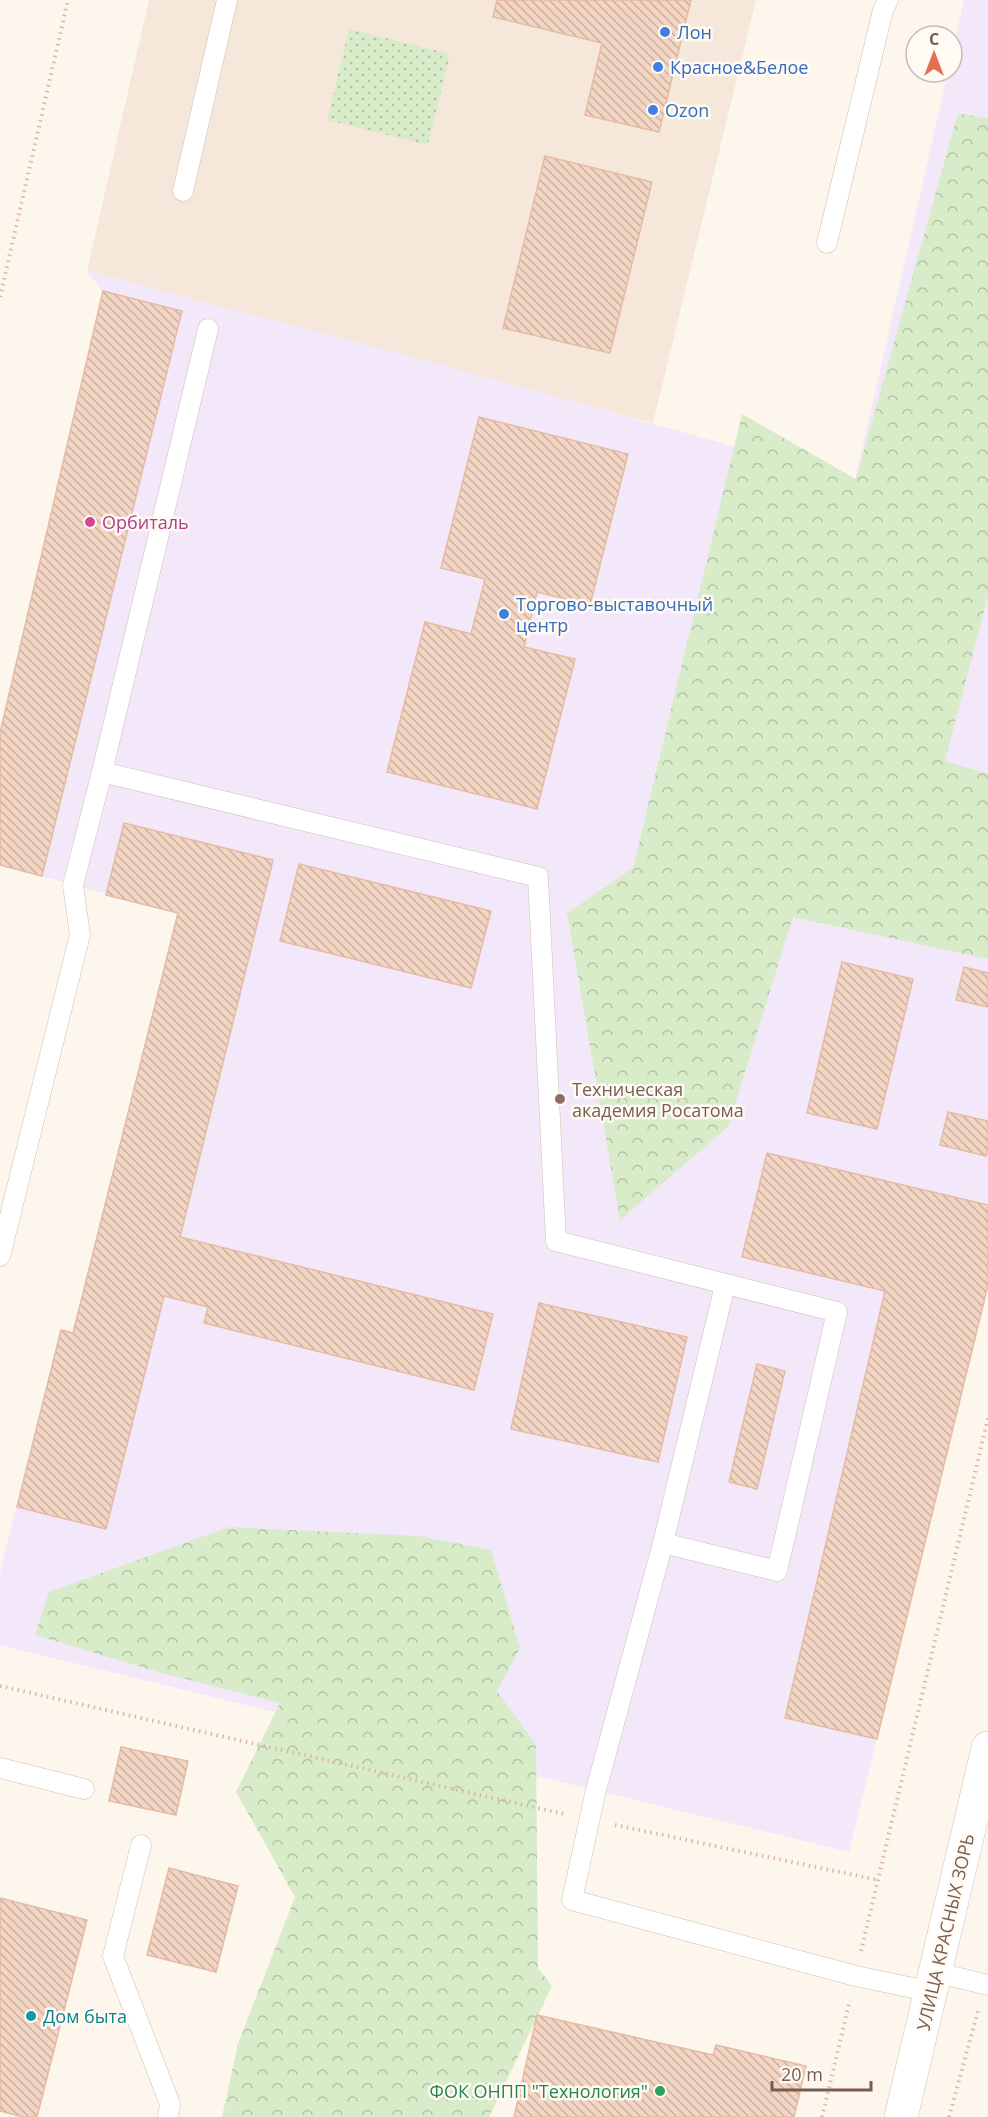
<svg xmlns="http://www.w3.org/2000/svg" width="988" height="2117" viewBox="0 0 988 2117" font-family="'Open Sans',sans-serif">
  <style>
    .residential { fill: #f5e8da }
    .education { fill: #f3e8fa }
    .forest { fill: url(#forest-crowns) }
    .park { fill: url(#park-dots) }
    .building { fill: url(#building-back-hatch); stroke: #e6bba3; stroke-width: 1.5 }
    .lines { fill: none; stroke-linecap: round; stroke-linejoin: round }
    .lane-casing { stroke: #d1beb0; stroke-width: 21 }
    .secondary-casing { stroke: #d6c0b0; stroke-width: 34 }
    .path { stroke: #d9b8a5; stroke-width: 4; stroke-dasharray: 1.5 4.5; stroke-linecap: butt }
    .lane { stroke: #fff; stroke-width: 20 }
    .secondary { stroke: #fff; stroke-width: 33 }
    .shop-dot { fill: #3f7fe0; stroke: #fffaf3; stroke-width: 2 }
    .hotel-dot { fill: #d1479c; stroke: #fffaf3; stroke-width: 2 }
    .education-dot { fill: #8d6e63; stroke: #fffaf3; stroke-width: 2 }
    .culture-dot { fill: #0f9aa8; stroke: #fffaf3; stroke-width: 2 }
    .leisure-dot { fill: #2e9e5b; stroke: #fffaf3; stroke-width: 2 }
    .labels { text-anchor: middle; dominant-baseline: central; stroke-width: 5; stroke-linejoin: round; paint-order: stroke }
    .shop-label { font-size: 18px; fill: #366cbe; stroke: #fffaf3; text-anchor: start }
    .hotel-label { font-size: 18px; fill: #b23c85; stroke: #fffaf3; text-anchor: start }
    .education-label { font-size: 18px; fill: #785e54; stroke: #fffaf3; text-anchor: start }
    .street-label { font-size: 18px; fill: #7a5c4d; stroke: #fffaf3 }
    .culture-label { font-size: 18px; fill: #0d838f; stroke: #fffaf3; text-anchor: start }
    .leisure-label { font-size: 18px; fill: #27864d; stroke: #fffaf3; text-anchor: end }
  </style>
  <defs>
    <pattern id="forest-crowns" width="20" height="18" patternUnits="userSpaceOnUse" patternTransform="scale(1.5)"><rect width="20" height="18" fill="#d8ecc9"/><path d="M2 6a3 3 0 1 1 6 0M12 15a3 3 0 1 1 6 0" fill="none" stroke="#b4c2a5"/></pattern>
    <pattern id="park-dots" width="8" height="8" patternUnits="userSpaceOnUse" patternTransform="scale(1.5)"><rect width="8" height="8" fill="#d8ecc9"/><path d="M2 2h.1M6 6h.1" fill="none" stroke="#b4c2a5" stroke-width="1.8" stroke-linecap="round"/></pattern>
    <pattern id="building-back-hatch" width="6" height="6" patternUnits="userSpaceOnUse" patternTransform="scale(1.5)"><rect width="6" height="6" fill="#f3d5c3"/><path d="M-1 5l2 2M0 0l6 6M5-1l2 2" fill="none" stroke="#cab0a1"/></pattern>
  </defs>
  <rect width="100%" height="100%" fill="#fdf6ec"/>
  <polygon class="residential" points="149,0 756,0 653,423 87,271"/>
  <polygon class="education" points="964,0 988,0 988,1285 849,1852 0,1645 0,1574 4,1557 61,1330 73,1333 178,913 0,865 0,733 103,292 87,271 424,360 855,480 948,72 952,72 952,54"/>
  <g class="forest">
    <polygon points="958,113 988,119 988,596 945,761 988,774 988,959 793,917 728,1127 620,1220 567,913 633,868 742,414 856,479"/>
    <polygon points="229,1527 418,1536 491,1550 520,1648 497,1691 536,1745 538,1968 552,1986 489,2117 222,2117 238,2044 295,1897 236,1792 280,1703 158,1672 35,1635 49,1592"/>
  </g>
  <polygon class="park" points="349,29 450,54 428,145 327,120"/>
  <g class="building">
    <polygon points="497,0 691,0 659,132 585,115 602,43 493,17"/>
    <polygon points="545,156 652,182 610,353 503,328"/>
    <polygon points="103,291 182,311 42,876 0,865 0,733"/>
    <polygon points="479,417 628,454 590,605 537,592 524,647 575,659 537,809 387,772 425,622 471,634 485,579 441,568"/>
    <polygon points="124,823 273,860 180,1237 493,1314 474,1390 204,1323 208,1307 164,1296 106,1529 17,1507 61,1330 73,1333 178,913 106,895"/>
    <polygon points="299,864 491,911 471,988 280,941"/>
    <polygon points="842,962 913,979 877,1129 807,1113"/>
    <polygon points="964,967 988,973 988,1007 956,1000"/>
    <polygon points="948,1112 988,1121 988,1147 986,1156 940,1145"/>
    <polygon points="767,1153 988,1205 988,1285 877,1739 785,1718 885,1291 742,1257"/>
    <polygon points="539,1303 687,1337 658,1462 511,1429"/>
    <polygon points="757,1364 785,1371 757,1489 729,1482"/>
    <polygon points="121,1747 188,1761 176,1815 109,1801"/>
    <polygon points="169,1868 238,1886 216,1972 147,1955"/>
    <polygon points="0,1898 87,1920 37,2117 23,2117 0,2111"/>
    <polygon points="537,2015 713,2055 716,2045 806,2066 794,2117 514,2117"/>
  </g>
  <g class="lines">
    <defs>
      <g id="lane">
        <polyline points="183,191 227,0"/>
        <polyline points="827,243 883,10 888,0"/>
        <polyline points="102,772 208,329"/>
        <polyline points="0,1256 80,935 73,885 102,772 538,877 556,1241 837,1312 777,1571 663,1543 596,1790 572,1900 856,1976 932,1992"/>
        <polyline points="663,1543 725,1285"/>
        <polyline points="0,1768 84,1789"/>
        <polyline points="141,1845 113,1956 170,2104 168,2117"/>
        <polyline points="935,1972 988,1985"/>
      </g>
      <polyline id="secondary" points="901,2117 988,1748"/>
    </defs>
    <use href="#lane" class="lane-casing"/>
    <use href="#secondary" class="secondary-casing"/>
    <g class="path">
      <polyline points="0,297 68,0"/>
      <polyline points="0,1686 564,1814"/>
      <polyline points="615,1825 878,1880"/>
      <polyline points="861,1951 988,1418"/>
      <polyline points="822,2117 850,2000"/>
      <polyline points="949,2117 978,2011"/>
    </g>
    <use href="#lane" class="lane"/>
    <use href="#secondary" class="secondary"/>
  </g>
  <g class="shop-dot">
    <circle cx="665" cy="32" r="6"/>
    <circle cx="658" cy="67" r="6"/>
    <circle cx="653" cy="110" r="6"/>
    <circle cx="504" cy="614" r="6"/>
  </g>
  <circle class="hotel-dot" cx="90" cy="522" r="6"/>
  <circle class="education-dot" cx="560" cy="1099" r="6"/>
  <circle class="culture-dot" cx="31" cy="2016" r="6"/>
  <circle class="leisure-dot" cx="660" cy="2091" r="6"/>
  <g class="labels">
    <g class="shop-label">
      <text x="677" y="32">Лон</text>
      <text x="670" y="67">Красное&amp;Белое</text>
      <text x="665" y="110">Ozon</text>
      <text x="516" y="604">Торгово-выставочный<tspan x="516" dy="21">центр</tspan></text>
    </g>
    <g class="hotel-label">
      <text x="102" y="522">Орбиталь</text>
    </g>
    <g class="education-label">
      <text x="572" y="1089">Техническая<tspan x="572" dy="21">академия Росатома</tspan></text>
    </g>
    <g class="street-label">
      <text transform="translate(945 1932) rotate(-77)">УЛИЦА КРАСНЫХ ЗОРЬ</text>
    </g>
    <g class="culture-label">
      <text x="43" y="2016">Дом быта</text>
    </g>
    <g class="leisure-label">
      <text x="648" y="2091">ФОК ОНПП "Технология"</text>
    </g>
  </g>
  <g transform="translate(934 54)"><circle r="28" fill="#fffaf3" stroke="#cabbb1" stroke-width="1.5"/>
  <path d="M0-4.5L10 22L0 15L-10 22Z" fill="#e76f51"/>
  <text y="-9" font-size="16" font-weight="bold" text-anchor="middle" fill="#7a5c4d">С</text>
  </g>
  <path d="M772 2081v9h99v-9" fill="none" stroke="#7a5c4d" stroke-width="3"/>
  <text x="781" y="2081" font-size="18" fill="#7a5c4d" stroke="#fffaf3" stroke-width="4.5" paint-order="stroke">20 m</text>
</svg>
